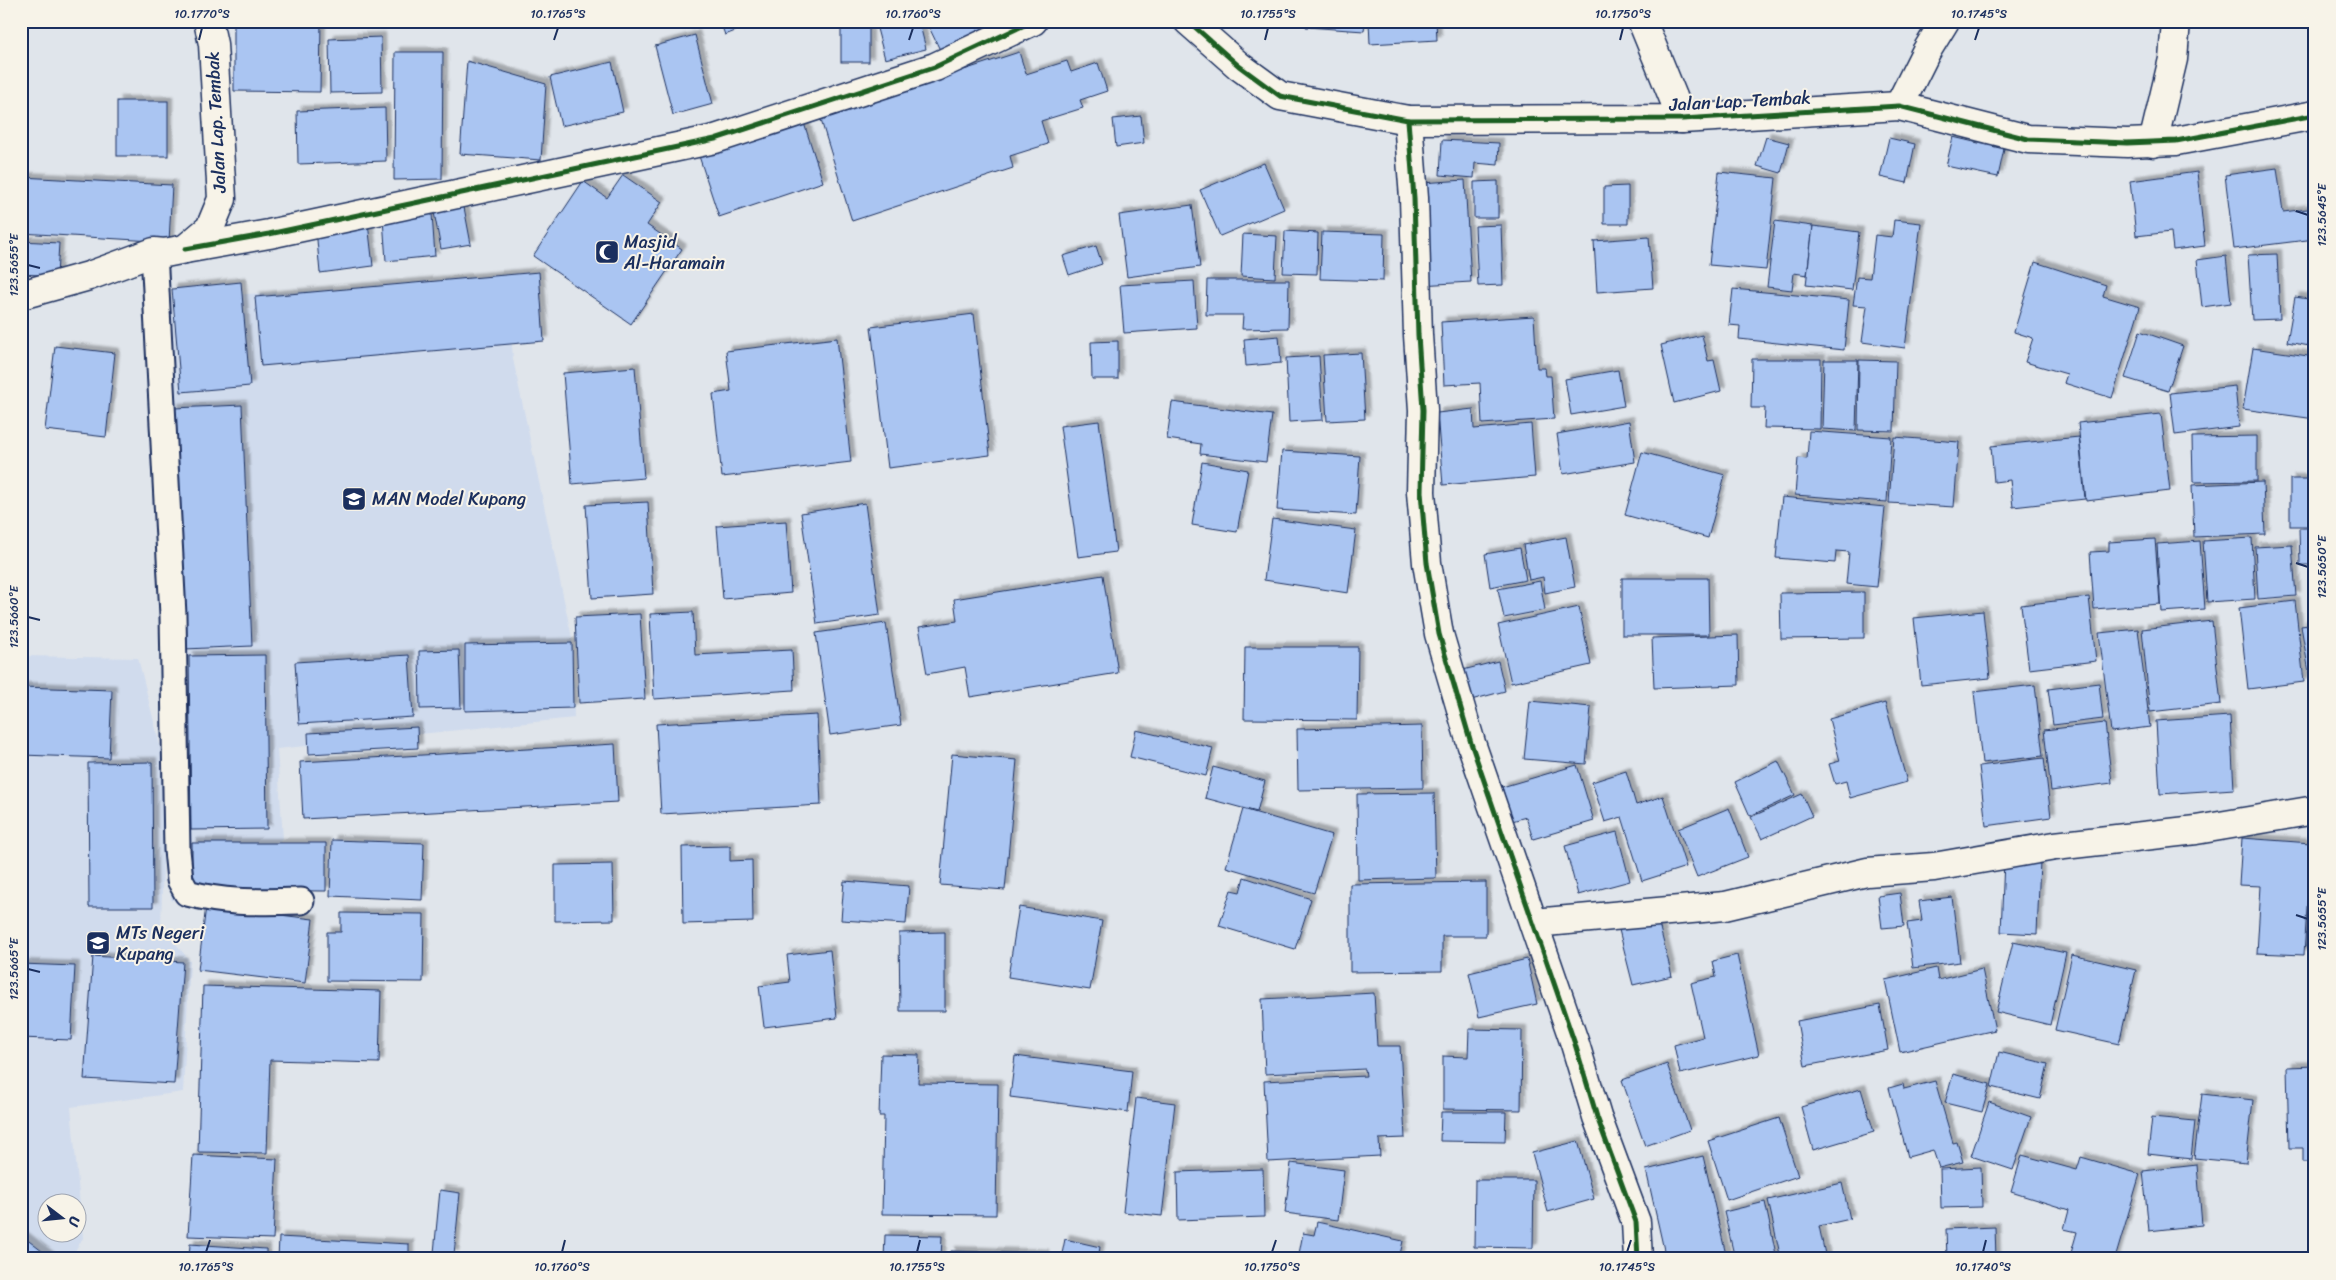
<svg xmlns="http://www.w3.org/2000/svg" width="2336" height="1280" viewBox="0 0 2336 1280" font-family="Sriracha,sans-serif">
  <style>
    .built { fill: #d0dbed; fill-rule: evenodd }
    .building { fill: #aac5f2; stroke: #1b2f5e; filter: url(#shadow) }
    .lines { fill: none; stroke-linecap: round; stroke-linejoin: round }
    .lane-casing { stroke: #1b2f5e; stroke-width: 29 }
    .street-casing { stroke: #1b2f5e; stroke-width: 31 }
    .secondary-casing { stroke: #1b2f5e; stroke-width: 31 }
    .lane { stroke: #f7f3e8; stroke-width: 25 }
    .street { stroke: #f7f3e8; stroke-width: 28 }
    .secondary { stroke: #f7f3e8; stroke-width: 28 }
    .cycleway-casing { stroke: #f7f3e8; stroke-width: 8 }
    .cycleway { stroke: #1b5e20; stroke-width: 5 }
    .ticks { fill: none; stroke: #1b2f5e; stroke-width: 2 }
    .labels { text-anchor: middle; dominant-baseline: central; stroke-width: 4; stroke-linejoin: round; paint-order: stroke }
    .street-label { font-size: 18px; fill: #1b2f5e; stroke: #f7f3e8 }
    .poi-label { font-size: 18px; fill: #1b2f5e; stroke: #f7f3e8; text-anchor: start }
    .neatline { fill: none; stroke: #1b2f5e; stroke-width: 2 }
    .ticks-label { font-size: 12px; text-anchor: middle; fill: #1b2f5e }
  </style>
  <defs>
    <filter id="shadow"><feDropShadow dx="4.5" dy="-4.5" stdDeviation="1" flood-color="#0004"/></filter>
  </defs>
  <rect width="100%" height="100%" fill="#e0e5eb"/>
  <filter id="ink" filterUnits="userSpaceOnUse"><feTurbulence type="fractalNoise" baseFrequency=".02" numOctaves="2"/><feDisplacementMap in="SourceGraphic" scale="10" xChannelSelector="R" yChannelSelector="G"/><feConvolveMatrix kernelMatrix="1 2 1 2 8 2 1 2 1" color-interpolation-filters="sRGB"/></filter>
  <g filter="url(#ink)">
    <g class="built">
      <polygon points="507,282 513,359 572,638 574,718 277,749 283,839 171,901 162,298"/>
      <path d="M21,656L138,658L166,770L161,926L190,961L183,1092L71,1107L83,1238L70,1259H21ZM48,1202H78V1232H48Z"/>
    </g>
    <g class="building">
      <polygon points="234,21 321,21 320,92 234,91"/>
      <polygon points="556,21 640,21 556,23"/>
      <polygon points="720,21 761,21 725,35"/>
      <rect x="841" y="21" width="28" height="41"/>
      <polygon points="875,21 919,21 926,49 885,59"/>
      <polygon points="926,21 1001,21 940,50"/>
      <polygon points="1306,21 1365,21 1364,31 1306,27"/>
      <polygon points="1369,21 1436,21 1437,40 1370,44"/>
      <polygon points="695,35 713,104 673,115 655,46"/>
      <polygon points="381,37 382,92 330,93 329,39"/>
      <polygon points="395,52 443,52 442,179 394,180"/>
      <polygon points="1019,52 1026,74 1067,61 1071,72 1098,63 1107,91 1080,100 1083,108 1041,121 1048,144 1010,156 1013,168 852,221 820,117"/>
      <polygon points="467,61 546,84 541,160 460,154"/>
      <polygon points="612,62 623,112 561,126 550,77"/>
      <rect x="117" y="101" width="51" height="55"/>
      <polygon points="385,108 386,161 298,164 297,111"/>
      <polygon points="1141,116 1144,143 1116,147 1113,119"/>
      <polygon points="803,120 823,182 719,217 699,156"/>
      <polygon points="1766,137 1789,143 1781,173 1757,166"/>
      <polygon points="1953,137 2004,149 1998,177 1946,166"/>
      <polygon points="1889,138 1915,144 1907,183 1880,177"/>
      <polygon points="1442,140 1499,143 1498,165 1475,163 1474,178 1440,175"/>
      <polygon points="1264,163 1284,209 1220,236 1200,190"/>
      <polygon points="2277,168 2283,212 2315,208 2315,239 2234,249 2225,175"/>
      <polygon points="1719,172 1776,178 1766,270 1709,265"/>
      <polygon points="2197,172 2205,246 2173,250 2171,232 2136,236 2130,181"/>
      <polygon points="623,175 662,202 647,225 682,249 631,324 533,256 583,181 607,198"/>
      <polygon points="21,177 172,185 169,242 21,233"/>
      <polygon points="1465,180 1471,282 1420,285 1422,183"/>
      <polygon points="1498,181 1498,218 1474,218 1474,182"/>
      <polygon points="1628,186 1628,224 1604,224 1604,187"/>
      <polygon points="463,202 471,244 441,249 433,207"/>
      <polygon points="1192,205 1200,267 1127,277 1119,215"/>
      <polygon points="432,214 435,256 386,261 383,219"/>
      <polygon points="1894,220 1921,223 1905,348 1862,342 1867,306 1853,305 1857,277 1870,278 1875,235 1892,237"/>
      <polygon points="1775,221 1813,226 1807,275 1794,273 1792,290 1767,287"/>
      <polygon points="368,223 373,266 320,273 316,229"/>
      <polygon points="1501,225 1503,285 1478,286 1475,226"/>
      <polygon points="1813,226 1859,232 1852,290 1806,285"/>
      <polygon points="1285,231 1318,233 1317,274 1283,273"/>
      <polygon points="1322,232 1384,234 1383,281 1320,279"/>
      <polygon points="1243,234 1277,236 1275,278 1241,276"/>
      <polygon points="1649,237 1653,288 1597,292 1594,241"/>
      <polygon points="21,241 59,243 57,276 21,274"/>
      <polygon points="1096,246 1102,264 1069,275 1063,256"/>
      <polygon points="2277,254 2280,319 2252,320 2248,255"/>
      <polygon points="2226,256 2231,303 2202,307 2197,260"/>
      <polygon points="2035,262 2106,285 2103,296 2140,307 2112,398 2064,383 2067,374 2025,362 2033,338 2014,332"/>
      <polygon points="539,272 544,341 261,366 255,297"/>
      <polygon points="1207,280 1289,280 1288,328 1242,329 1243,315 1206,315"/>
      <polygon points="1194,281 1197,328 1124,333 1120,285"/>
      <polygon points="241,282 250,386 181,392 172,289"/>
      <polygon points="1733,289 1849,300 1844,350 1739,339 1740,326 1729,325"/>
      <polygon points="2295,297 2315,300 2315,347 2287,342"/>
      <polygon points="974,314 990,455 888,468 871,327"/>
      <polygon points="1534,316 1537,368 1545,368 1546,376 1551,376 1554,419 1482,424 1480,383 1444,385 1441,322"/>
      <polygon points="2140,331 2183,346 2168,391 2125,378"/>
      <polygon points="1702,335 1708,361 1714,360 1721,391 1674,403 1661,345"/>
      <polygon points="1279,336 1281,363 1246,366 1244,339"/>
      <polygon points="837,338 851,462 722,477 713,394 731,391 726,351"/>
      <polygon points="1118,341 1118,379 1092,379 1091,342"/>
      <polygon points="55,346 115,353 106,437 45,430"/>
      <polygon points="2253,348 2315,357 2315,419 2243,409"/>
      <polygon points="1361,353 1365,419 1327,421 1323,355"/>
      <polygon points="1319,356 1323,420 1289,422 1286,358"/>
      <polygon points="1752,359 1821,359 1820,429 1764,428 1765,408 1751,408"/>
      <polygon points="1824,360 1858,360 1856,431 1822,429"/>
      <polygon points="1859,360 1896,361 1894,431 1858,430"/>
      <polygon points="635,367 644,478 572,484 563,373"/>
      <polygon points="1618,370 1624,406 1571,415 1565,379"/>
      <polygon points="2235,386 2239,427 2175,435 2170,393"/>
      <polygon points="1172,402 1272,415 1266,462 1200,454 1201,444 1167,439"/>
      <polygon points="242,405 252,646 185,649 174,408"/>
      <polygon points="1473,409 1474,429 1531,424 1535,477 1443,485 1437,413"/>
      <polygon points="2161,414 2170,491 2086,501 2078,423"/>
      <polygon points="1099,421 1116,552 1078,557 1060,426"/>
      <polygon points="1629,421 1635,462 1563,474 1557,434"/>
      <polygon points="1809,431 1891,437 1887,502 1795,495 1798,458 1807,459"/>
      <polygon points="2257,436 2257,481 2193,482 2192,437"/>
      <polygon points="1894,437 1959,442 1954,507 1889,503"/>
      <polygon points="2079,437 2085,499 2013,507 2010,480 1994,482 1991,446"/>
      <polygon points="1282,451 1360,456 1356,515 1277,510"/>
      <polygon points="1642,452 1725,475 1708,538 1625,515"/>
      <polygon points="1202,462 1248,470 1237,532 1192,525"/>
      <rect x="2290" y="479" width="25" height="47"/>
      <polygon points="2263,482 2265,534 2194,537 2192,485"/>
      <polygon points="1782,497 1885,507 1877,587 1846,584 1849,552 1836,551 1835,563 1776,558"/>
      <polygon points="648,502 653,594 592,598 586,505"/>
      <polygon points="865,503 880,615 817,624 801,513"/>
      <polygon points="1272,519 1356,530 1348,593 1264,580"/>
      <polygon points="786,521 791,593 723,599 717,526"/>
      <polygon points="2299,528 2315,528 2315,565 2300,565"/>
      <polygon points="1566,537 1575,587 1545,593 1543,577 1529,580 1523,545"/>
      <polygon points="2252,538 2255,599 2207,602 2203,541"/>
      <polygon points="2155,539 2160,604 2094,609 2090,552 2109,551 2109,542"/>
      <polygon points="2200,541 2205,609 2161,612 2157,544"/>
      <polygon points="2292,545 2296,596 2258,599 2255,547"/>
      <polygon points="1520,548 1526,580 1490,587 1485,554"/>
      <polygon points="1103,575 1118,673 970,697 965,667 927,674 919,627 957,621 954,599"/>
      <polygon points="1622,578 1708,578 1709,635 1622,635"/>
      <polygon points="1540,581 1545,610 1504,618 1498,589"/>
      <polygon points="1864,592 1864,638 1781,639 1780,593"/>
      <polygon points="2089,597 2096,661 2029,669 2021,605"/>
      <polygon points="2295,601 2304,682 2248,689 2239,608"/>
      <polygon points="1579,607 1591,665 1511,683 1498,625"/>
      <polygon points="1983,611 1990,678 1921,685 1914,618"/>
      <polygon points="693,612 695,655 792,650 794,690 654,699 650,614"/>
      <polygon points="640,614 645,699 579,703 575,617"/>
      <polygon points="2212,621 2221,704 2150,712 2142,629"/>
      <polygon points="886,623 901,725 830,735 816,633"/>
      <polygon points="2315,624 2315,708 2301,626"/>
      <polygon points="2138,629 2150,727 2111,732 2099,633"/>
      <polygon points="1738,635 1739,685 1654,688 1652,638"/>
      <polygon points="572,643 573,708 465,711 465,645"/>
      <polygon points="1245,647 1358,647 1357,720 1244,719"/>
      <polygon points="459,650 461,708 420,709 419,651"/>
      <polygon points="265,655 267,829 191,830 189,656"/>
      <polygon points="409,655 413,717 299,724 295,662"/>
      <polygon points="1498,661 1505,691 1471,700 1463,670"/>
      <polygon points="2099,683 2103,719 2053,725 2048,689"/>
      <polygon points="2035,685 2043,756 1982,763 1974,692"/>
      <polygon points="21,687 112,690 109,758 21,755"/>
      <polygon points="1530,701 1591,707 1586,764 1524,759"/>
      <polygon points="1885,703 1907,782 1850,798 1846,781 1835,784 1829,764 1840,761 1829,719"/>
      <polygon points="817,715 821,805 661,814 656,724"/>
      <polygon points="2230,716 2234,789 2160,794 2156,721"/>
      <polygon points="2105,723 2112,783 2051,791 2044,730"/>
      <polygon points="1422,726 1423,788 1298,790 1297,729"/>
      <polygon points="417,727 418,748 309,754 308,733"/>
      <polygon points="1136,730 1213,748 1206,776 1130,757"/>
      <polygon points="615,744 618,802 303,819 300,762"/>
      <polygon points="952,754 1017,760 1005,890 940,885"/>
      <polygon points="2044,758 2051,817 1986,826 1979,766"/>
      <polygon points="1778,761 1795,795 1750,816 1735,782"/>
      <polygon points="152,762 153,907 89,907 88,763"/>
      <polygon points="1577,765 1594,821 1533,839 1526,817 1512,821 1502,787"/>
      <polygon points="1213,767 1265,781 1257,812 1205,798"/>
      <polygon points="1626,771 1636,805 1663,796 1686,867 1642,881 1622,817 1605,822 1592,782"/>
      <polygon points="1434,793 1436,878 1358,880 1357,794"/>
      <polygon points="1802,794 1812,816 1762,839 1751,817"/>
      <polygon points="1729,808 1748,857 1697,877 1678,829"/>
      <polygon points="1243,809 1332,835 1314,893 1226,867"/>
      <polygon points="1617,832 1630,881 1578,895 1565,846"/>
      <polygon points="2242,838 2311,843 2304,955 2257,953 2261,886 2239,885"/>
      <polygon points="332,840 424,843 422,900 330,896"/>
      <polygon points="192,843 326,843 326,891 192,890"/>
      <polygon points="730,846 730,861 752,860 753,922 683,924 682,847"/>
      <polygon points="2004,860 2040,861 2037,934 2001,932"/>
      <polygon points="2312,861 2315,861 2315,947 2306,947"/>
      <polygon points="613,864 614,920 555,921 555,865"/>
      <polygon points="1244,877 1311,899 1295,949 1219,926 1231,890 1240,892"/>
      <polygon points="844,881 909,886 906,924 841,920"/>
      <polygon points="1486,882 1486,936 1442,936 1442,971 1350,972 1350,884"/>
      <polygon points="1900,893 1904,926 1882,928 1878,896"/>
      <polygon points="1952,897 1960,962 1913,968 1907,923 1922,921 1919,901"/>
      <polygon points="206,906 313,919 305,983 198,970"/>
      <polygon points="1019,907 1102,921 1090,990 1008,977"/>
      <polygon points="1656,912 1672,976 1633,985 1617,922"/>
      <polygon points="341,913 424,914 423,982 327,981 327,932 341,932"/>
      <polygon points="945,932 945,1011 900,1011 899,933"/>
      <polygon points="2013,942 2066,953 2050,1025 1996,1012"/>
      <polygon points="830,950 837,1018 764,1027 759,986 790,982 787,955"/>
      <polygon points="1737,955 1759,1055 1680,1074 1674,1045 1703,1037 1691,983 1716,977 1713,961"/>
      <polygon points="2072,955 2136,970 2119,1044 2055,1030"/>
      <polygon points="93,956 183,962 174,1084 84,1079"/>
      <polygon points="1527,959 1537,1004 1479,1017 1469,973"/>
      <polygon points="21,964 75,966 71,1040 21,1038"/>
      <polygon points="1936,968 1938,980 1982,969 1995,1030 1900,1052 1885,980"/>
      <polygon points="203,986 381,991 379,1063 270,1060 267,1153 198,1152"/>
      <polygon points="1374,993 1377,1046 1400,1046 1405,1138 1379,1139 1380,1156 1268,1162 1264,1081 1366,1076 1365,1069 1265,1074 1262,999"/>
      <polygon points="1880,1005 1888,1050 1805,1066 1797,1021"/>
      <polygon points="1469,1029 1522,1030 1521,1110 1443,1109 1443,1056 1468,1057"/>
      <polygon points="1999,1052 2048,1064 2040,1099 1991,1087"/>
      <polygon points="881,1054 919,1055 918,1083 998,1084 996,1215 882,1214 884,1116 879,1116"/>
      <polygon points="1015,1056 1132,1071 1128,1112 1010,1097"/>
      <polygon points="1667,1064 1690,1130 1645,1146 1622,1080"/>
      <polygon points="2315,1066 2315,1162 2303,1162 2303,1148 2289,1148 2287,1067"/>
      <polygon points="1953,1074 1990,1084 1982,1112 1945,1103"/>
      <polygon points="1935,1081 1953,1143 1957,1142 1963,1162 1939,1168 1933,1150 1908,1157 1889,1088 1903,1084 1904,1089"/>
      <polygon points="1861,1089 1874,1132 1813,1150 1801,1107"/>
      <polygon points="2202,1094 2253,1100 2246,1163 2194,1158"/>
      <polygon points="1136,1098 1175,1103 1162,1216 1123,1212"/>
      <polygon points="1989,1102 2031,1117 2013,1170 1971,1156"/>
      <polygon points="1441,1112 1506,1112 1505,1142 1440,1141"/>
      <polygon points="2152,1117 2195,1121 2191,1159 2148,1154"/>
      <polygon points="1779,1118 1798,1176 1727,1200 1708,1141"/>
      <polygon points="1578,1141 1594,1199 1548,1212 1532,1153"/>
      <polygon points="193,1155 277,1159 273,1239 188,1236"/>
      <polygon points="2022,1155 2077,1170 2081,1157 2140,1174 2115,1259 2090,1259 2071,1253 2077,1232 2064,1229 2069,1210 2011,1192"/>
      <polygon points="1703,1156 1727,1259 1666,1259 1646,1170"/>
      <polygon points="1291,1163 1344,1170 1338,1220 1285,1213"/>
      <polygon points="2197,1165 2202,1225 2149,1231 2143,1171"/>
      <polygon points="1981,1167 1982,1207 1941,1208 1940,1169"/>
      <polygon points="1263,1169 1264,1217 1178,1220 1177,1172"/>
      <polygon points="1475,1180 1534,1180 1533,1248 1474,1247"/>
      <polygon points="1842,1183 1850,1219 1819,1226 1826,1259 1781,1259 1768,1200"/>
      <polygon points="440,1190 460,1193 454,1255 434,1253"/>
      <polygon points="1765,1202 1777,1259 1735,1259 1724,1212"/>
      <polygon points="1317,1222 1403,1241 1399,1259 1298,1259 1303,1233 1314,1235"/>
      <polygon points="1995,1227 1996,1259 1947,1259 1946,1229"/>
      <polygon points="21,1235 51,1258 50,1259 21,1259"/>
      <polygon points="885,1235 942,1236 941,1259 884,1259"/>
      <polygon points="279,1237 409,1244 409,1259 278,1259"/>
      <polygon points="1065,1239 1100,1247 1098,1259 1061,1259"/>
      <polygon points="190,1244 266,1249 266,1259 189,1259"/>
      <polygon points="951,1251 1044,1254 1044,1259 951,1259"/>
    </g>
    <g class="lines">
      <defs>
        <path id="lane" d="M154,252L173,615L177,850L180,880L187,893C229,904 258,902 301,901"/>
        <g id="street">
          <polyline points="1642,21 1682,119"/>
          <polyline points="1899,106 1926,52 1945,21"/>
          <polyline points="1408,120 1414,198 1418,335 1423,410 1421,492 1427,563 1439,634 1471,743 1575,1044 1597,1117 1636,1222 1638,1259"/>
          <polyline points="2153,143 2173,59 2176,21"/>
          <polyline points="185,249 269,234 715,139 935,67 1033,21"/>
          <polyline points="1534,923 1725,906 1867,872 1934,867 2055,846 2196,830 2315,810"/>
        </g>
        <g id="secondary">
          <polyline points="1188,21 1239,66 1280,96 1408,120 1682,119 1899,106 2028,139 2127,143 2176,141 2315,115"/>
          <polyline points="21,295 89,276 154,252 165,253 185,249 210,228 222,199 213,44 208,21"/>
        </g>
      </defs>
      <use href="#lane" class="lane-casing"/>
      <use href="#street" class="street-casing"/>
      <use href="#secondary" class="secondary-casing"/>
      <use href="#lane" class="lane"/>
      <use href="#street" class="street"/>
      <use href="#secondary" class="secondary"/>
      <defs>
        <g id="cycleway">
          <polyline points="1188,21 1239,66 1280,96 1408,120 1682,119 1899,106 2028,139 2127,143 2176,141 2315,115"/>
          <polyline points="1408,120 1414,198 1418,335 1423,410 1421,492 1427,563 1439,634 1471,743 1575,1044 1597,1117 1636,1222 1638,1259"/>
          <polyline points="185,249 269,234 715,139 935,67 1033,21"/>
        </g>
      </defs>
      <use href="#cycleway" class="cycleway-casing"/>
      <use href="#cycleway" class="cycleway"/>
    </g>
  </g>
  <path class="ticks" d="M199,40L202,28M554,40L558,28M909,40L913,28M1265,40L1268,28M1620,40L1623,28M1975,40L1979,28M2296,211L2308,215M28,265L40,268M2296,563L2308,567M28,617L40,620M2296,915L2308,919M28,969L40,972M206,1252L210,1240M562,1252L565,1240M917,1252L920,1240M1272,1252L1276,1240M1627,1252L1631,1240M1983,1252L1986,1240"/>
  <defs>
    <symbol id="mosque-square" viewBox="-11 -11 22 22"><rect x="-9" y="-9" width="18" height="18" rx="4" fill="#1b2f5e" stroke="#f7f3e8"/><path d="M3.5-4.9A6 6 0 1 0 3.5 4.9A5 5 0 1 1 3.5-4.9Z" fill="#fff"/></symbol>
    <symbol id="school-square" viewBox="-11 -11 22 22"><rect x="-9" y="-9" width="18" height="18" rx="4" fill="#1b2f5e" stroke="#f7f3e8"/><path d="M0-5L7-2L0 1L-7-2ZM-4 1L0 2.5L4 1V4Q0 6-4 4Z" fill="#fff"/></symbol>
  </defs>
  <g fill-rule="evenodd">
    <use href="#mosque-square" x="593" y="238" width="28" height="28"/>
    <use href="#school-square" x="340" y="485" width="28" height="28"/>
    <use href="#school-square" x="84" y="929" width="28" height="28"/>
  </g>
  <g class="labels">
    <g class="street-label">
      <text transform="translate(1740 101) rotate(-3)">Jalan Lap. Tembak</text>
      <text transform="translate(216 122) rotate(-93)">Jalan Lap. Tembak</text>
    </g>
    <g class="poi-label">
      <text x="624" y="242">Masjid<tspan x="624" dy="21">Al-Haramain</tspan></text>
      <text x="372" y="499">MAN Model Kupang</text>
      <text x="116" y="933">MTs Negeri<tspan x="116" dy="21">Kupang</tspan></text>
    </g>
  </g>
  <rect width="2336" height="1280" fill="none" stroke="#f7f3e8" stroke-width="55"/>
  <g transform="translate(62 1218) rotate(106)"><circle r="24" fill="#f7f3e8" stroke="#9fa5b1"/>
  <path d="M0-4L9 19L0 12L-9 19Z" fill="#1b2f5e"/>
  <text y="-8" font-size="14" font-weight="bold" text-anchor="middle" fill="#1b2f5e">U</text>
  </g>
  <rect x="28" y="28" width="2280" height="1224" class="neatline"/>
  <g class="ticks-label">
    <text x="202" y="18">10.1770°S</text>
    <text x="558" y="18">10.1765°S</text>
    <text x="913" y="18">10.1760°S</text>
    <text x="1268" y="18">10.1755°S</text>
    <text x="1623" y="18">10.1750°S</text>
    <text x="1979" y="18">10.1745°S</text>
    <text transform="translate(2322 215) rotate(-90)" y="4">123.5645°E</text>
    <text transform="translate(14 265) rotate(-90)" y="4">123.5655°E</text>
    <text transform="translate(2322 567) rotate(-90)" y="4">123.5650°E</text>
    <text transform="translate(14 617) rotate(-90)" y="4">123.5660°E</text>
    <text transform="translate(2322 919) rotate(-90)" y="4">123.5655°E</text>
    <text transform="translate(14 969) rotate(-90)" y="4">123.5665°E</text>
    <text x="206" y="1271">10.1765°S</text>
    <text x="562" y="1271">10.1760°S</text>
    <text x="917" y="1271">10.1755°S</text>
    <text x="1272" y="1271">10.1750°S</text>
    <text x="1627" y="1271">10.1745°S</text>
    <text x="1983" y="1271">10.1740°S</text>
  </g>
</svg>
